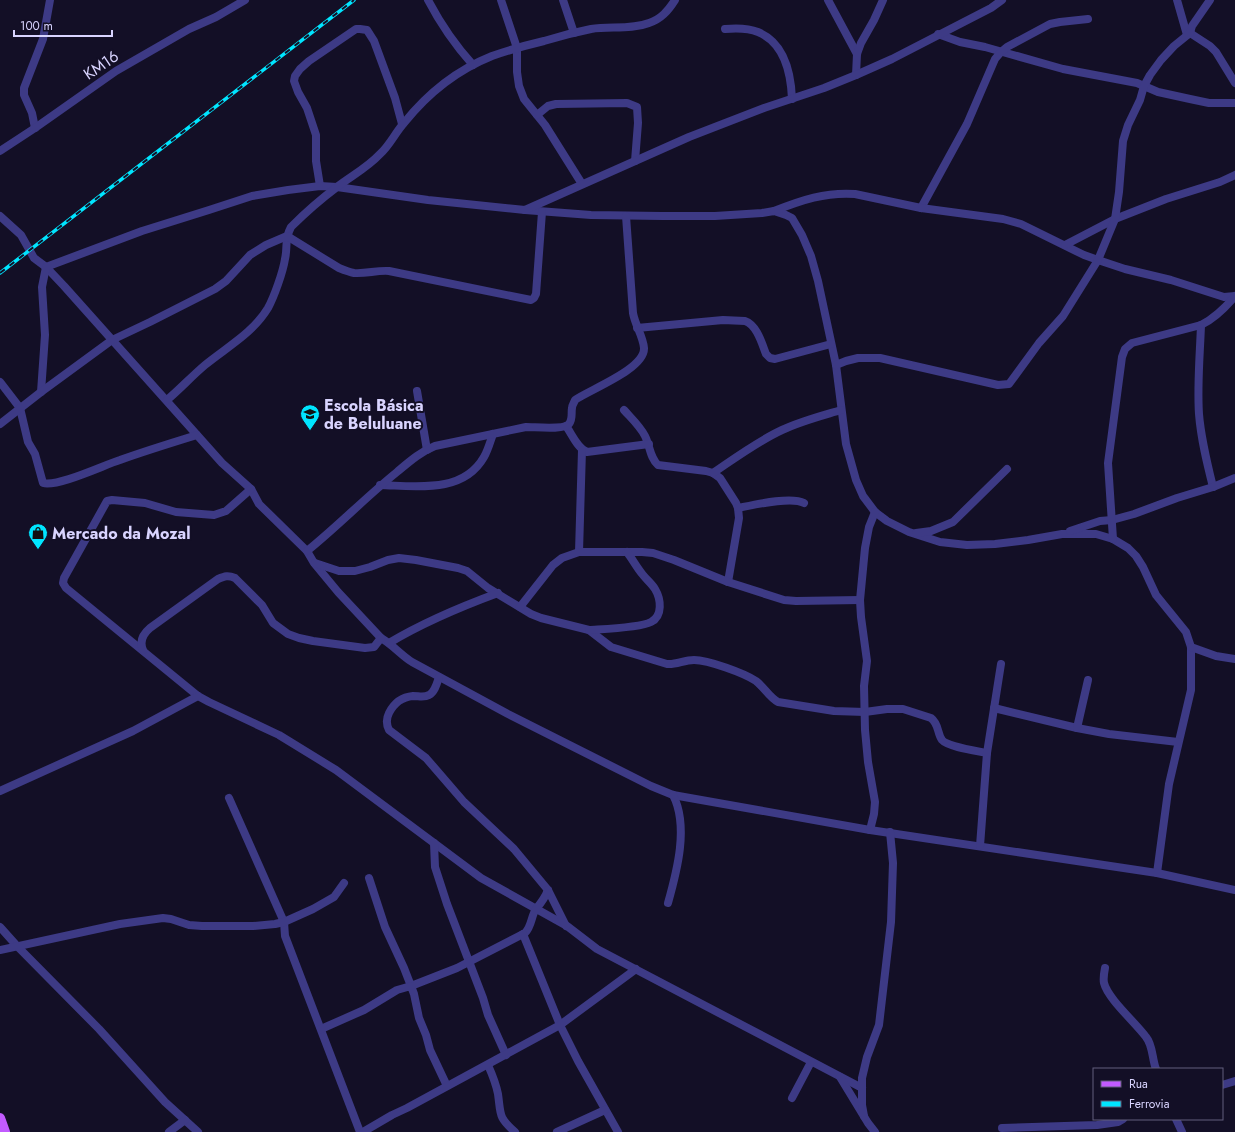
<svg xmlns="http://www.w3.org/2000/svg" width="1235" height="1132" viewBox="0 0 1235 1132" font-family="Jost,sans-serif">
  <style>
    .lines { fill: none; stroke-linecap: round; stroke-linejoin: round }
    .minor { stroke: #3d3a85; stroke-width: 8 }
    .major { stroke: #c25bff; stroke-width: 10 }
    .rail-casing { stroke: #00e5ff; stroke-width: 3.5 }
    .rail { stroke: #130f26; stroke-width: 2; stroke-dasharray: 6; stroke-linecap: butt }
    .labels { text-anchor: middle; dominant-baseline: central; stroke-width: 4; stroke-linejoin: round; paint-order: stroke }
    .street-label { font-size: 16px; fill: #d9d4ff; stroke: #130f26 }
    .poi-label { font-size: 16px; font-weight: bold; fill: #d9d4ff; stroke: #130f26; text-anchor: start }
  </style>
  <rect width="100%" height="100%" fill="#130f26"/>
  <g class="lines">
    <g class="minor">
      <path d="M428,0C441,25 454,44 473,65"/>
      <polyline points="501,0 517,48 517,72 519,86 524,99 545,125 582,184"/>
      <polyline points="563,0 574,33"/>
      <polyline points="828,0 857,54"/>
      <polyline points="1177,0 1187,35"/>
      <path d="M725,29C736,28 748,28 758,32C785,43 791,73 792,99"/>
      <polyline points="1190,33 1210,46 1216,52 1235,83"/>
      <polyline points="938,34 960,42 985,47 1063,69 1137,83 1158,92 1190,99 1209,103 1235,103"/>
      <polyline points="856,75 857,54 861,43 874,20 883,0"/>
      <polyline points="537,115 548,106 556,104 627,103 637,107 638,123 635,161"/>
      <polyline points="35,128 32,113 24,95 24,88 43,39 50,0"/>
      <polyline points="0,151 35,128 116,71 189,29 216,17 245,0"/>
      <polyline points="320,186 316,161 316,135 307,108 298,92 294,81 295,76 300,69 309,61 356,29 360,29 367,30 374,41 395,98 402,124"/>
      <polyline points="921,208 967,124 995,59 1001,52 1007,47 1050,24 1060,22 1088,19"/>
      <polyline points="525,210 591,215 662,216 715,216 762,213 774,211 786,215 792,218 802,235 811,256 818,281 836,365 846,444 856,480 863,496 875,512 887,521 909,532 940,542 967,545 995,544 1028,540 1062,534 1096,534 1113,539 1128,548 1136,556 1143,567 1156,595 1186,632 1191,647 1191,690 1169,784 1157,873"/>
      <path d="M774,211C802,200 825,192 855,194L921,208L1003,219L1021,224L1084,255L1098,260L1125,269L1171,280L1224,297L1235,296"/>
      <path d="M0,216L21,235L34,258L46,267L64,286L222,463L251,489L259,504L307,551L314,563L338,592L381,638C393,645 401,655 412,662L508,714L651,786L673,795L870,830L1157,873L1235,890"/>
      <polyline points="1065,245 1115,219 1166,199 1220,182 1235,175"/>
      <path d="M1201,325C1200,354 1197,385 1199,414C1201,439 1207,463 1213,487"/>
      <path d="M637,328L723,320L745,321C757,325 762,344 766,354L770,358L775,359L831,344"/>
      <polyline points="836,365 846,361 858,358 880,358 998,385 1009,384 1039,343 1063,316 1098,260 1115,219 1119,192 1123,141 1128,125 1140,100 1144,86 1150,75 1161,60 1174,46 1190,33 1192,26 1210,0"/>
      <path d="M0,382L20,408L28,442L35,454L43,483C58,487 104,465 120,460C145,451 171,443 197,435"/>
      <polyline points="417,391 427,450"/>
      <polyline points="41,392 45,335 42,287 46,267 142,231 209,210 252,196 288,190 320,186 337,187 428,200 525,210 689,137 764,108 824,88 856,75 892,59 991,8 1002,0"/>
      <path d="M167,400C180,389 192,376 205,365C227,347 253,333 268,308C274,297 283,272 285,259C288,246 284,240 291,227C305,213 321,199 337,187C351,176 367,168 380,154C390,145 395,133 404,123C428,93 457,70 492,56C509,50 527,45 544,41C560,36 576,32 591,29C610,26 631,30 649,23C661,19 668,11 675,0"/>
      <path d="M624,410C631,418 640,426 645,436C650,446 650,458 658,465L706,471L713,473L720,478L736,503L738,508L739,518L728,582"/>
      <path d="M0,424L41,392L112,340L150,322L215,289L226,281L250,255L266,245L287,236L339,268C344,270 349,272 354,273C366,274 377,270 389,271L531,300L534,298L536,294L542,212"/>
      <path d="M566,426C572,434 577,448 587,452L649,444"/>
      <path d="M713,473C735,458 758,441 782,430C801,421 821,416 841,410"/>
      <path d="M380,485C416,486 463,494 484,457C488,450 490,442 493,434"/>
      <polyline points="251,489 226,511 214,515 176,512 145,503 112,500 107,501 64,578 63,583 66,588 198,696 209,702 279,735 336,770 481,878 567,926 597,949 862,1088"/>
      <path d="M738,508C753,505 791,496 804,503"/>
      <polyline points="1070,531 1100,521 1112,520 1134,514 1177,498 1213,487 1235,478"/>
      <polyline points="916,533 931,531 953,522 1007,469"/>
      <path d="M1113,539L1108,463L1122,357L1125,349L1132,343L1201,325C1215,318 1225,308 1235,296"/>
      <path d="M307,551C338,526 366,497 397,472C409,462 420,452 435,446L526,427C536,427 564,430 569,424C573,419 571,413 572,408C572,405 574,403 575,400C591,389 645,369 644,348C643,336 635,325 633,313L626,216"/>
      <polyline points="579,552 582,450"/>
      <path d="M315,563L339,571H355L370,567L388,560L399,558L416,560L458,568L467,571L488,588L531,614L541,618L589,630L611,647L667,664C676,665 684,660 694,660C708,660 744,673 756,681C764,687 769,697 778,702L834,711L865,712L887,709H903L931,718C939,724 937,733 942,740C948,747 978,751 987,753"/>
      <polyline points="520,607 553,565 562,558 579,552 642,552 653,553 674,560 728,582 784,600 796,601 860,600"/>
      <path d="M589,630C603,629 639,628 651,622C663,616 661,599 655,589C652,584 647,580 643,575C637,568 633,560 627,552"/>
      <path d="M389,643C424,622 460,607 498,593"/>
      <polyline points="1191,647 1216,656 1235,659"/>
      <path d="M143,650C139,641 143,634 150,628L218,579C225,576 228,575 235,578L262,605L273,623L288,634L299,638L313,641L365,648L374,647L381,638"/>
      <path d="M439,677C437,683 435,692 429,695C424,698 419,696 413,696C402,697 394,703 389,713C386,719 386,724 389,730L426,758L464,802L514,849L548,890L566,926"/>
      <polyline points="994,708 1077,728 1109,734 1178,742"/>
      <polyline points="1077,728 1088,680"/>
      <polyline points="0,791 133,731 198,696"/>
      <polyline points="229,798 284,922 285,936 360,1132"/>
      <polyline points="870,830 874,814 875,802 868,762 865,730 864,686 867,661 861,617 860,600 865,548 869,527 875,512"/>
      <polyline points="434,843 435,867 447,904 483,998 488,1015 506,1055"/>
      <polyline points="980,846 987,753 1001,664"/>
      <path d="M369,878L385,927L404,968L411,986L457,968L525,933C532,926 531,916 536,909C541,903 545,898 548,890"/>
      <path d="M668,903C677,871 689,826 673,795"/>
      <polyline points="0,927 17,946 99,1029 165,1102 198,1132"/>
      <polyline points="523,934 560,1025 578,1061 618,1132"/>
      <polyline points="0,950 120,924 163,918 171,919 189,925 202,926 253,926 275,924 284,922 313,909 334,897 344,883"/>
      <path d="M1105,968C1104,973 1103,978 1104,983C1108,999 1136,1023 1146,1037C1153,1045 1152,1059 1156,1069"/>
      <polyline points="321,1029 364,1010 397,990 411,986 414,994 419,1018 426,1035 430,1050 447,1086"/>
      <path d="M488,1065C492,1074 496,1084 498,1094C501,1115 498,1117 515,1132"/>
      <polyline points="840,1077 868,1123 875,1132"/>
      <polyline points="1222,1085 1235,1081"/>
      <polyline points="792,1098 811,1062"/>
      <polyline points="864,1116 862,1105 862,1078 867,1057 879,1025 891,922 893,863 890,832"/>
      <polyline points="1176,1119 1182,1132"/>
      <polyline points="1002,1128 1097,1125 1118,1122 1123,1119"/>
      <polyline points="169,1132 185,1120"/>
      <polyline points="363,1132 392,1115 407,1108 560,1025 636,969"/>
      <polyline points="557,1132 605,1110"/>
    </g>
    <polyline class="major" points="0,1118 5,1132"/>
    <defs>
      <polyline id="rail" points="0,273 354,0"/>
    </defs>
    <use href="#rail" class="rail-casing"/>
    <use href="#rail" class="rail"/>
  </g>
  <defs>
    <symbol id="school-pin" viewBox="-11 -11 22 30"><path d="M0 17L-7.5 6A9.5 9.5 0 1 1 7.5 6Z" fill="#00e5ff" stroke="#130f26"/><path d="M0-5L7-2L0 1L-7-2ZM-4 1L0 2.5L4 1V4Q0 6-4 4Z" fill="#111"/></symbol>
    <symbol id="shop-pin" viewBox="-11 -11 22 30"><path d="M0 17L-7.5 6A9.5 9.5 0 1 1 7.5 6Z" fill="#00e5ff" stroke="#130f26"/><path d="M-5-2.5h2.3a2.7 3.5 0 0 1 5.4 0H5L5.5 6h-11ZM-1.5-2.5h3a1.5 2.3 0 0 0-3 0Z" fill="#111"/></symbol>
  </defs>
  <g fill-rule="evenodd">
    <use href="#school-pin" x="299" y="403" width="22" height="30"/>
    <use href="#shop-pin" x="27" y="522" width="22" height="30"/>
  </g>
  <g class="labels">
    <g class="street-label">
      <text transform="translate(101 65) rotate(-34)">KM16</text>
    </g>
    <g class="poi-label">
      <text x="324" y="405">Escola Básica<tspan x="324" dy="18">de Beluluane</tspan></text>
      <text x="52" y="533">Mercado da Mozal</text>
    </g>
  </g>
  <rect x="1093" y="1068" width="130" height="52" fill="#130f26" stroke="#625e7d"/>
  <rect x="1101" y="1081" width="20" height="6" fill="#c25bff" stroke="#625e7d"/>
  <text x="1129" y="1088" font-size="12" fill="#d9d4ff">Rua</text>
  <rect x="1101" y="1101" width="20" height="6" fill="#00e5ff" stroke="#625e7d"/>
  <text x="1129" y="1108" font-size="12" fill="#d9d4ff">Ferrovia</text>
  <path d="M14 30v6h98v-6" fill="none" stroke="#d9d4ff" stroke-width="2"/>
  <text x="20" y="30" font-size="12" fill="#d9d4ff" stroke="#130f26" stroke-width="3" paint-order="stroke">100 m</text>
</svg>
